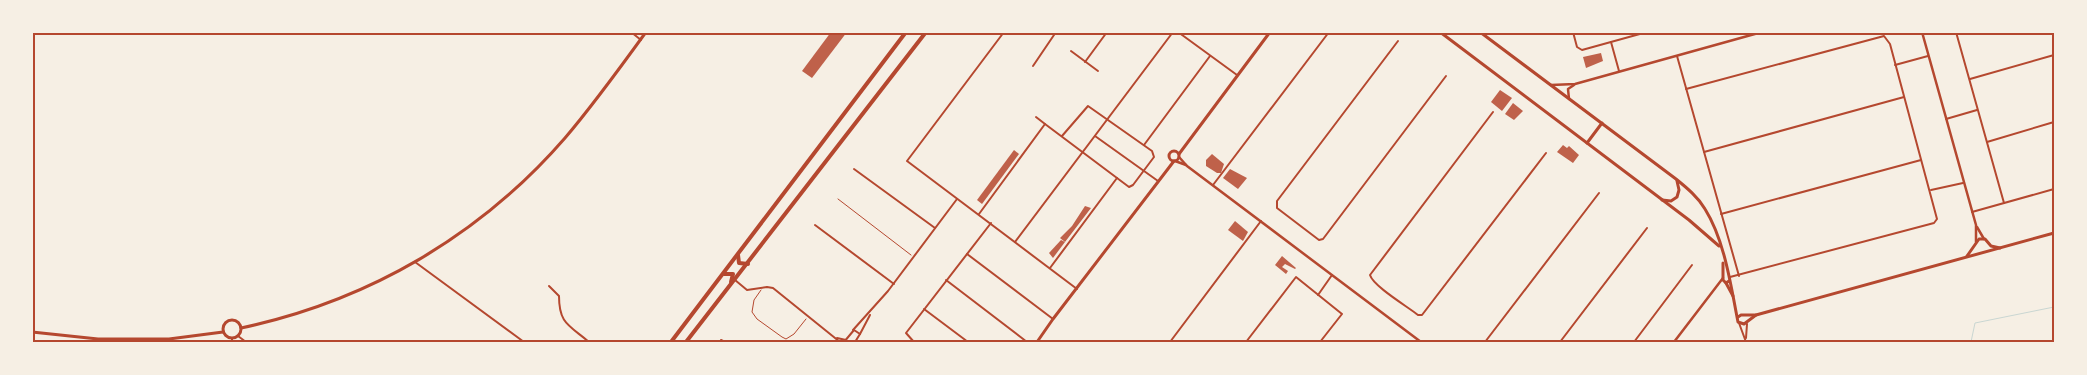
<svg xmlns="http://www.w3.org/2000/svg" width="2087" height="375" viewBox="0 0 2087 375" font-family="'Public Sans',sans-serif">
  <style>
    .lines { fill: none; stroke-linecap: round; stroke-linejoin: round }
    .stream { stroke: #c9d6d2; stroke-width: 1 }
    .building { fill: #bf614a }
    .path { stroke: #b5482f; stroke-width: 1 }
    .minor { stroke: #b5482f; stroke-width: 2 }
    .tertiary { stroke: #b5482f; stroke-width: 2.5 }
    .secondary { stroke: #b5482f; stroke-width: 3 }
    .primary { stroke: #b5482f; stroke-width: 3 }
    .trunk { stroke: #b5482f; stroke-width: 4 }
    .neatline { fill: none; stroke: #b5482f; stroke-width: 2 }
  </style>
  <rect width="100%" height="100%" fill="#f6efe4"/>
  <g class="lines">
    <polyline class="stream" points="1971,342 1975,323 2054,307"/>
  </g>
  <g class="building">
    <polygon points="831,32 847,32 812,78 802,71"/>
    <polygon points="1601,53 1603,61 1586,68 1583,57"/>
    <polygon points="1500,90 1512,98 1502,111 1491,102"/>
    <polygon points="1513,103 1523,111 1514,120 1505,114"/>
    <polygon points="1563,145 1567,148 1569,146 1579,155 1573,163 1557,152"/>
    <polygon points="1014,150 1019,154 982,204 977,200"/>
    <polygon points="1212,154 1224,164 1221,173 1217,173 1206,166 1206,160"/>
    <polygon points="1230,169 1247,178 1238,189 1223,178"/>
    <polygon points="1085,206 1091,208 1065,242 1060,238 1072,226"/>
    <polygon points="1235,221 1248,232 1243,241 1228,230"/>
    <polygon points="1061,240 1065,242 1053,258 1049,253"/>
    <polygon points="1282,256 1296,268 1295,269 1285,264 1282,267 1288,271 1286,274 1275,265"/>
  </g>
  <g class="lines">
    <g class="path">
      <polyline points="838,199 911,255"/>
      <polyline points="761,290 754,300 752,312 757,319 782,337 786,339 794,334 806,319"/>
    </g>
    <g class="minor">
      <polyline points="631,32 641,40"/>
      <polyline points="1004,32 907,161 1077,289"/>
      <polyline points="1178,32 1237,75"/>
      <polyline points="1573,32 1577,47 1582,50 1647,32"/>
      <polyline points="1956,32 2004,203"/>
      <polyline points="1398,41 1277,201 1277,208 1319,240 1323,239 1446,76"/>
      <polyline points="1611,42 1619,71"/>
      <polyline points="1071,51 1098,71"/>
      <polyline points="1677,56 1739,276"/>
      <polyline points="1085,62 1107,32"/>
      <polyline points="1895,65 1928,56"/>
      <polyline points="1033,66 1056,32"/>
      <polyline points="1970,79 2054,55"/>
      <polyline points="1686,89 1884,36 1890,44 1937,219 1934,223 1730,277"/>
      <path d="M1493,112L1370,275C1373,286 1408,307 1418,315H1422L1546,153"/>
      <polyline points="1036,117 1045,124 1129,187 1133,185 1154,157 1152,151 1088,106 1062,136"/>
      <polyline points="1946,119 1977,110"/>
      <polyline points="1095,136 1158,181"/>
      <polyline points="1987,142 2054,122"/>
      <polyline points="1144,145 1210,56"/>
      <polyline points="1704,152 1904,97"/>
      <polyline points="854,169 935,228"/>
      <polyline points="1213,185 1329,32"/>
      <polyline points="1931,190 1963,183"/>
      <polyline points="1972,212 2054,189"/>
      <polyline points="979,214 1045,124"/>
      <polyline points="1721,214 1921,160"/>
      <polyline points="815,225 894,284"/>
      <polyline points="1015,242 1173,32"/>
      <polyline points="967,254 1053,319"/>
      <polyline points="415,262 524,342"/>
      <polyline points="1050,268 1117,178"/>
      <polyline points="735,280 747,290 767,287 773,288 840,342"/>
      <polyline points="946,280 1027,342"/>
      <path d="M549,286L559,296C559,324 569,325 589,342"/>
      <polyline points="1318,295 1332,275"/>
      <polyline points="924,309 968,342"/>
      <polyline points="1739,323 1746,342"/>
      <polyline points="853,330 888,291 957,199"/>
      <polyline points="860,334 870,315"/>
      <polyline points="238,336 246,342"/>
      <polyline points="837,338 846,340"/>
      <polyline points="1746,338 1747,324"/>
      <polyline points="721,340 725,342"/>
      <polyline points="232,342 232,338"/>
      <polyline points="844,342 854,330 860,334 855,342"/>
      <polyline points="914,342 906,333 991,223"/>
      <polyline points="1170,342 1261,221"/>
      <polyline points="1246,342 1296,277 1342,314 1320,342"/>
      <polyline points="1485,342 1599,193"/>
      <polyline points="1560,342 1647,228"/>
      <polyline points="1634,342 1692,265"/>
    </g>
    <g class="tertiary">
      <polyline points="1922,32 1976,225 1976,242"/>
      <polyline points="1551,85 1575,84 1762,32"/>
      <polyline points="1569,99 1568,89 1574,85"/>
      <polyline points="1179,157 1187,166 1421,342"/>
      <polyline points="1175,161 1186,165"/>
      <polyline points="1977,227 1984,239"/>
      <polyline points="1674,342 1723,278"/>
    </g>
    <g class="secondary">
      <polyline points="1440,32 1689,220 1719,246"/>
      <path d="M1480,32L1676,179C1687,188 1698,197 1705,209C1725,241 1731,287 1738,322L1744,324L1756,315"/>
      <polyline points="1587,143 1602,123"/>
      <circle cx="1174" cy="156" r="5"/>
      <polyline points="1179,154 1270,32"/>
      <polyline points="1662,200 1671,201 1677,197 1679,190 1677,181"/>
      <polyline points="1967,256 1979,239 1985,239 1991,246 2000,248"/>
      <polyline points="1723,263 1723,280 1726,283 1729,281"/>
      <polyline points="1726,283 1733,296"/>
      <polyline points="1738,317 1741,315 1756,315 2054,233"/>
      <polyline points="1037,342 1053,319 1174,161"/>
    </g>
    <g class="primary">
      <circle cx="232" cy="329" r="9"/>
      <path d="M241,328C368,301 480,236 565,138C594,104 620,68 646,32"/>
      <polyline points="32,332 98,339 169,339 223,332"/>
    </g>
    <g class="trunk">
      <polyline points="738,255 739,263 748,264"/>
      <polyline points="724,274 733,274 731,282"/>
      <polyline points="671,342 906,32"/>
      <polyline points="686,342 926,32"/>
    </g>
  </g>
  <rect width="2087" height="375" fill="none" stroke="#f6efe4" stroke-width="68"/>
  <rect x="34" y="34" width="2019" height="307" class="neatline"/>
</svg>
